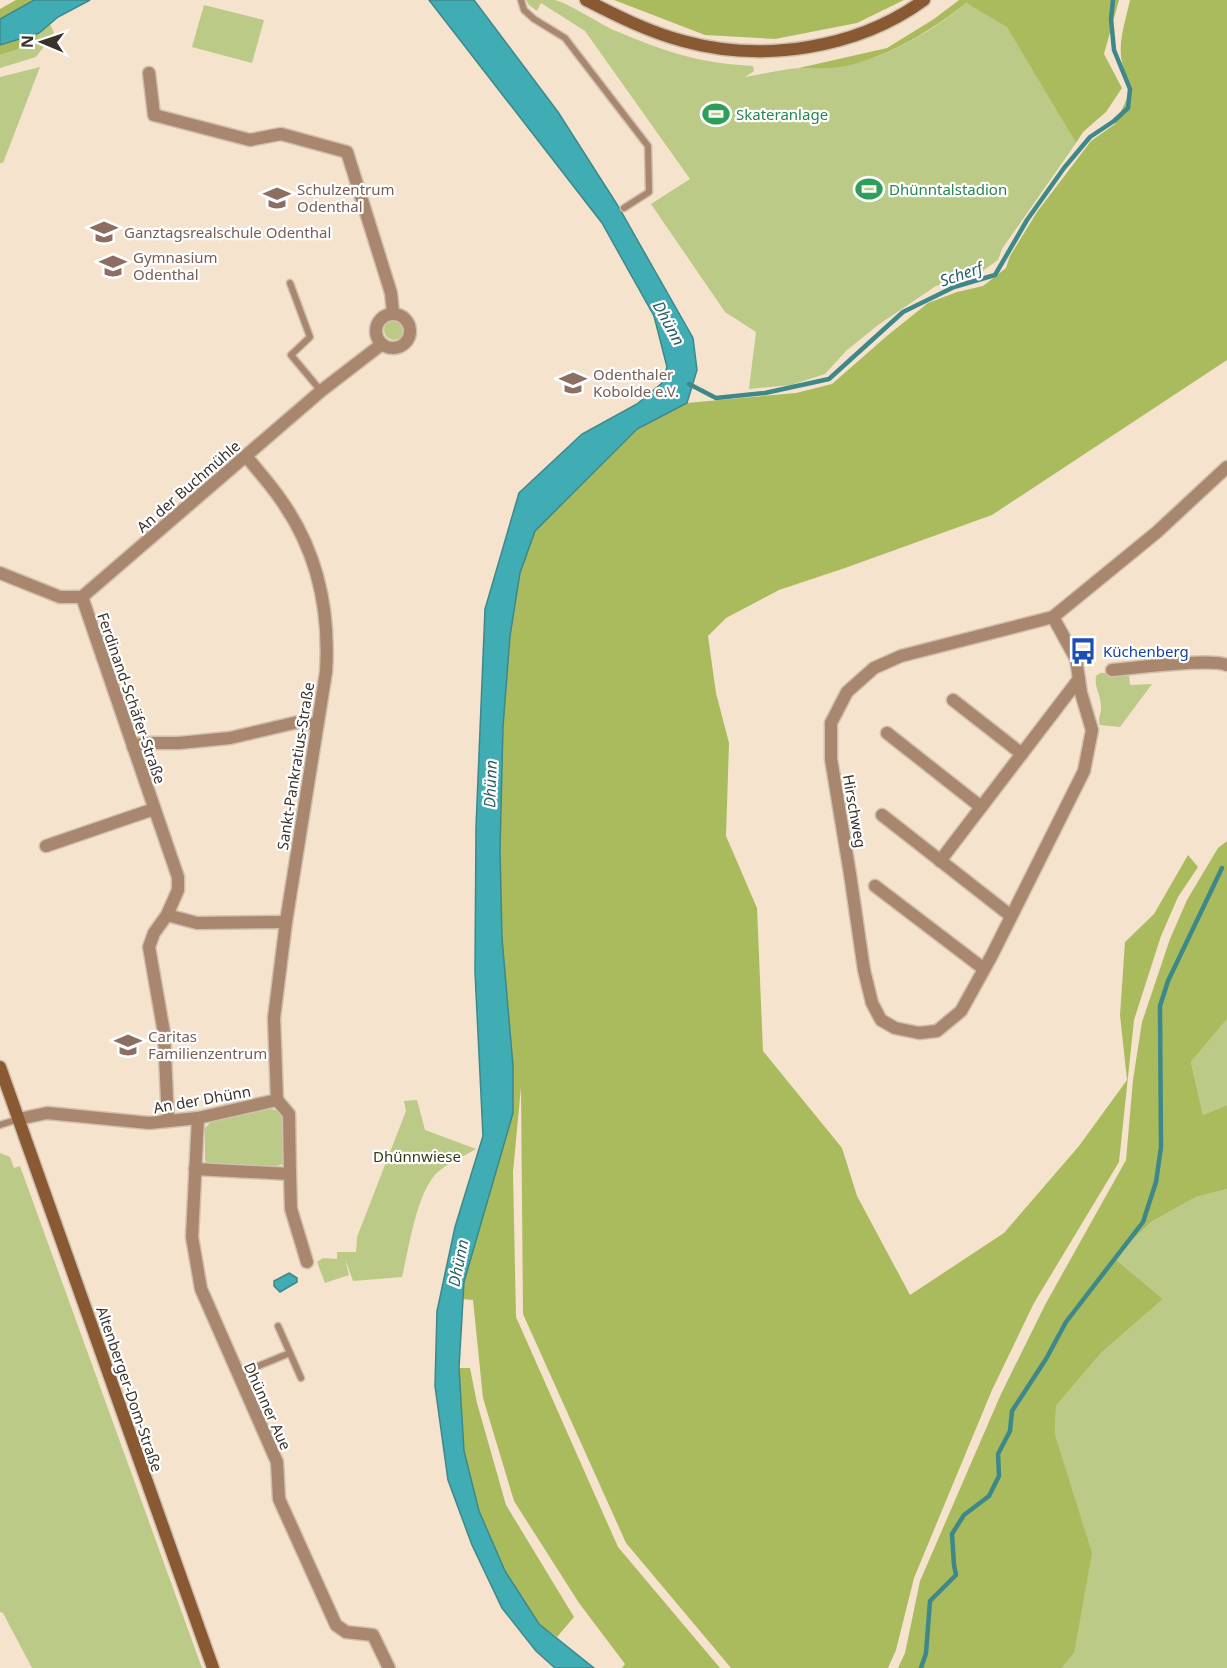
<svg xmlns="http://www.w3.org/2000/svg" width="1227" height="1668" viewBox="0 0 1227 1668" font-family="'Noto Sans',sans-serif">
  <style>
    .green { fill: #bbca86 }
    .forest { fill: #aabb5d }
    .water { fill: #40acb3; stroke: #3e888a; stroke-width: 1.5 }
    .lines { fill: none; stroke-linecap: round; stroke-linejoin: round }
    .stream { stroke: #3e888a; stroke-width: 4.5 }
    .service-casing { stroke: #d0c0ad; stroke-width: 9 }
    .minor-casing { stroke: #d0c0ad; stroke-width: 15 }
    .secondary-casing { stroke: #d0c0ad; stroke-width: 15 }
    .service { stroke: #a8876e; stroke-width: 6 }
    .minor { stroke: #a8876e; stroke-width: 12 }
    .secondary { stroke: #885932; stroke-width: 12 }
    .labels { text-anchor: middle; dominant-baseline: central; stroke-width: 4.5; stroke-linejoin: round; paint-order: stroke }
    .leisure-label { font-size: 15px; fill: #27864d; stroke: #fff; text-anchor: start }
    .education-label { font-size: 15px; fill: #785e54; stroke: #fff; text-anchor: start }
    .street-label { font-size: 15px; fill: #3a332b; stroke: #fff }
    .transit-label { font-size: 15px; fill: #164399; stroke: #fff; text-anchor: start }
    .park-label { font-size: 15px; fill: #343b14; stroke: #fff }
    .water-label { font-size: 16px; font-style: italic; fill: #276165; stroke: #fff }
  </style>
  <rect width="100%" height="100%" fill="#f5e3ce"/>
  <g class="green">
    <path d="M526,0C535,0 545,0 554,0C567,2 601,25 616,31C666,52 698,63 753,66L754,71L745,77C764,74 782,69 801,68C821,67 841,68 861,62C894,53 940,26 966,3L1007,26L1076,143L1002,249L998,260L977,275L936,286L878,325L846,351L825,374L791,385L749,389L756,332L725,312L651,204L690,179L585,31L541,3L537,11L529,5Z"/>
    <polygon points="204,5 264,20 252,63 192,47"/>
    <polygon points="50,24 54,33 36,57 0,68 0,55 35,44 39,33"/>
    <polygon points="40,67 3,163 0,163 0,77"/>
    <circle cx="394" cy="330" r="10"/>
    <path d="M1124,672L1129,675L1130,685L1152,684L1120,727L1100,725C1097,718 1102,713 1101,706C1101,696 1094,687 1096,676L1100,673Z"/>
    <polygon points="1227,1019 1227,1105 1203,1115 1191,1062"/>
    <path d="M417,1100L425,1130L476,1149C464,1156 450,1162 439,1171C417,1189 409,1248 402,1277L353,1281L345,1259L349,1275L325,1283L317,1262L323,1258L337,1259V1252H356L357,1237L406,1111L404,1101Z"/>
    <path d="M272,1109L283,1113L286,1120L285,1158L283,1164C270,1170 216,1169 205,1161V1128L212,1121Z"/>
    <polygon points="0,1153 10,1157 14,1168 20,1166 202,1668 32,1668 3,1613 0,1612"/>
    <polygon points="1227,1189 1227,1668 1062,1668 1074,1653 1055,1435 1056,1406 1101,1353 1163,1299 1114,1258 1151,1222 1196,1197"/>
  </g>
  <g class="forest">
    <polygon points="16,0 33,0 0,19 0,9"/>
    <polygon points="614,0 904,0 857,23 775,39 705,35"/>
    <path d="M959,0H1119L1104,54L1122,88L1106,112L1083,132L1076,143L1007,27L966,3C936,28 886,58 846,66C831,69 814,68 799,68L887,48L934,19Z"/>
    <path d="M1130,0H1227V360L992,515L845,568L779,590L726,618L708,636L716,693L729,743L726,836L757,908L763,1051L842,1148L857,1196L910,1295L1004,1233L1079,1146L1127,1080L1120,1015L1125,942L1154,914L1188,855L1198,867L1178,897L1161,936L1134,1020L1119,1162L1034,1303L992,1390L914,1578L896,1650L888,1668H731L626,1543L523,1314L521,1087L513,1172L516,1317L618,1547L720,1668H622L625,1664L579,1603L514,1501L483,1398L473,1300L462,1299L464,1282L483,1213L513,1113V1066L502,938L500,850L503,727L510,636L520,573L535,531L637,429L687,403L796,393L832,384L888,335L928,303L957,292L983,286L1006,268L1010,256L1037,212L1091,141L1115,124L1132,88C1113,54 1122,36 1130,0Z"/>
    <polygon points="39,33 35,44 0,55 0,45"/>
    <polygon points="1227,841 1227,1019 1191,1062 1203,1115 1227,1105 1227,1189 1196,1197 1151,1222 1114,1258 1163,1299 1101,1353 1056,1406 1055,1435 1092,1553 1074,1653 1062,1668 898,1668 905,1653 920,1581 1001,1394 1045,1305 1126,1160 1133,1080 1142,1022 1170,939 1187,900 1218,848"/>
    <polygon points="459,1368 470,1368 477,1403 506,1505 574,1617 557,1637 539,1624 505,1571 479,1511 464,1451"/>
  </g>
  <g class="water">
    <polygon points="34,0 90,0 58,17 39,33 0,45 0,19"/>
    <polygon points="429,0 474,0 558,112 618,206 693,338 697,370 687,403 637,429 535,531 520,573 510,636 503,727 500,850 502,938 513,1066 513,1113 464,1282 459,1368 464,1451 479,1511 505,1571 539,1624 594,1668 555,1668 536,1651 502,1608 472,1545 448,1480 435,1386 437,1311 455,1227 483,1136 475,972 476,827 485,609 519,493 582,434 637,404 662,383 667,367 654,316 602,223"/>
    <polygon points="289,1273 297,1278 297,1282 280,1292 274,1286 274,1281"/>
  </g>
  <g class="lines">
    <g class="stream">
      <polyline points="689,384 716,398 765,393 829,379 903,312 954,287 995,275 1027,220 1064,168 1090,137 1114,121 1128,108 1130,89 1114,50 1111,19 1113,0"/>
      <polyline points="921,1668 926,1653 930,1601 956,1575 954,1565 952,1534 964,1515 989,1496 999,1476 998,1454 1010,1431 1012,1411 1046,1359 1066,1322 1143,1222 1156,1182 1161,1147 1160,1006 1168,981 1222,868"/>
    </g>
    <defs>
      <g id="service">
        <polyline points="521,0 524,10 534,19 565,38 648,146 649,192 624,208"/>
        <polyline points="290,283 310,337 291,355 321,391"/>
        <polyline points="0,1125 19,1119"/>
        <polyline points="278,1326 301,1378"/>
        <polyline points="239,1374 290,1353"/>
      </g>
      <g id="minor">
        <polyline points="149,73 154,115 250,140 281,134 347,152 391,293 393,313"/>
        <circle cx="393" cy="331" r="17"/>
        <path d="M246,456C258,471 271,485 281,500C318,552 330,610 326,672L286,922L274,1018L277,1100"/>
        <polyline points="0,573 60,597 82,597 321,391 382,344"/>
        <polyline points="82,597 178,877 178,890 167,915 154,933 149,947 164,1033 168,1121"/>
        <polyline points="1053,617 1076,659 1081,693 1092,730 1084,771 992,955 961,1011 937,1031 919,1033 895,1028 881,1020 872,1003 864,970 850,874 831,759 831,723 847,692 874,668 901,656 1053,617 1157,532 1227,467"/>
        <path d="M1112,670C1134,668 1211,658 1227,665"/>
        <polyline points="953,700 1022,754"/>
        <polyline points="887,733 981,807"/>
        <polyline points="133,747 143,743 179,743 230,738 298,722 316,724"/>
        <polyline points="882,815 1011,916"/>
        <polyline points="46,846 154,809"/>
        <polyline points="940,861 1079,679"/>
        <polyline points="875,886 984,969"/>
        <polyline points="167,915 197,923 286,922"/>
        <polyline points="277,1100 289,1114 290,1174"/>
        <polyline points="198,1118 192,1237 201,1289 277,1462 279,1499 336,1625 346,1632 373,1635 389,1668"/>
        <polyline points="19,1119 47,1113 149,1123 198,1118 277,1100"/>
        <polyline points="195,1169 290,1174 291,1209 307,1262"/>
      </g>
      <g id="secondary">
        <path d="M586,0C617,16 649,32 683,41C762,63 857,49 924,0"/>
        <polyline points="0,1067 213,1668"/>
      </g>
    </defs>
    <use href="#service" class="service-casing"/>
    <use href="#minor" class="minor-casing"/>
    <use href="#secondary" class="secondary-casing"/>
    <use href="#service" class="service"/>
    <use href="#minor" class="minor"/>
    <use href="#secondary" class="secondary"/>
  </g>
  <defs>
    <symbol id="stadium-bare" viewBox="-9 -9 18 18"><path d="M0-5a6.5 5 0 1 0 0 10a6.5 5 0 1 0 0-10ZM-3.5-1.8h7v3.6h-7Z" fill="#2e9e5b" stroke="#fff" stroke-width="2.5" paint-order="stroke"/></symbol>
    <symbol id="school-bare" viewBox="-9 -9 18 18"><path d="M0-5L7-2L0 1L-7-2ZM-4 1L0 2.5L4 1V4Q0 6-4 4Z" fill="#8d6e63" stroke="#fff" stroke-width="2.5" paint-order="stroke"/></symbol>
    <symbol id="bus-bare" viewBox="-9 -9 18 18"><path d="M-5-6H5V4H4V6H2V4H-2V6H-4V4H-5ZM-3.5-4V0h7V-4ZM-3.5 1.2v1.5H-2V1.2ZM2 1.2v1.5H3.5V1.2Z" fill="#1a4fb4" stroke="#fff" stroke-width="2.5" paint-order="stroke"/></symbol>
  </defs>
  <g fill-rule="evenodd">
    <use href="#stadium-bare" x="697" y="95" width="38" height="38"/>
    <use href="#stadium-bare" x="850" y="170" width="38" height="38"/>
    <use href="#school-bare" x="258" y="179" width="38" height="38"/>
    <use href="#school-bare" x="85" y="213" width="38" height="38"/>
    <use href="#school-bare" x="94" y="247" width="38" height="38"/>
    <use href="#school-bare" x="554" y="364" width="38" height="38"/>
    <use href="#bus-bare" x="1064" y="632" width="38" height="38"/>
    <use href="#school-bare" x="109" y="1026" width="38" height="38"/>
  </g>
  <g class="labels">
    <g class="leisure-label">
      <text x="736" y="114">Skateranlage</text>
      <text x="889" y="189">Dhünntalstadion</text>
    </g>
    <g class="education-label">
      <text x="297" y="189">Schulzentrum<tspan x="297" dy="17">Odenthal</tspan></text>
      <text x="124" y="232">Ganztagsrealschule Odenthal</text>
      <text x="133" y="257">Gymnasium<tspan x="133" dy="17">Odenthal</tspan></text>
      <text x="593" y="374">Odenthaler<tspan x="593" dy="17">Kobolde e.V.</tspan></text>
      <text x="148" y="1036">Caritas<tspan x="148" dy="17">Familienzentrum</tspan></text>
    </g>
    <g class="street-label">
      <text transform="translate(188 486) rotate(-41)">An der Buchmühle</text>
      <text transform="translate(132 698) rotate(71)">Ferdinand-Schäfer-Straße</text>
      <text transform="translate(295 766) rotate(-81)">Sankt-Pankratius-Straße</text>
      <text transform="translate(855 811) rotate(80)">Hirschweg</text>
      <text transform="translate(202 1099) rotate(-10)">An der Dhünn</text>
      <text transform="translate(130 1389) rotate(71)">Altenberger-Dom-Straße</text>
      <text transform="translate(268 1406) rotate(66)">Dhünner Aue</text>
    </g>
    <g class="transit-label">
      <text x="1103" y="651">Küchenberg</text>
    </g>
    <g class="park-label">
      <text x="417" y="1156">Dhünnwiese</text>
    </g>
    <g class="water-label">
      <text transform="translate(961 274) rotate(-19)">Scherf</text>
      <text transform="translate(669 323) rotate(61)">Dhünn</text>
      <text transform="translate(490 784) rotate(-88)">Dhünn</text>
      <text transform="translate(458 1263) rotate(-79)">Dhünn</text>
    </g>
  </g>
  <g transform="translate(42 42) rotate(272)" stroke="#ffffff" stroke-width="4.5" paint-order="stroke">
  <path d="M0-4.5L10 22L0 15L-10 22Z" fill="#3a332b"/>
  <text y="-9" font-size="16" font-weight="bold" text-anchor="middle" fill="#3a332b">N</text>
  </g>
</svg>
